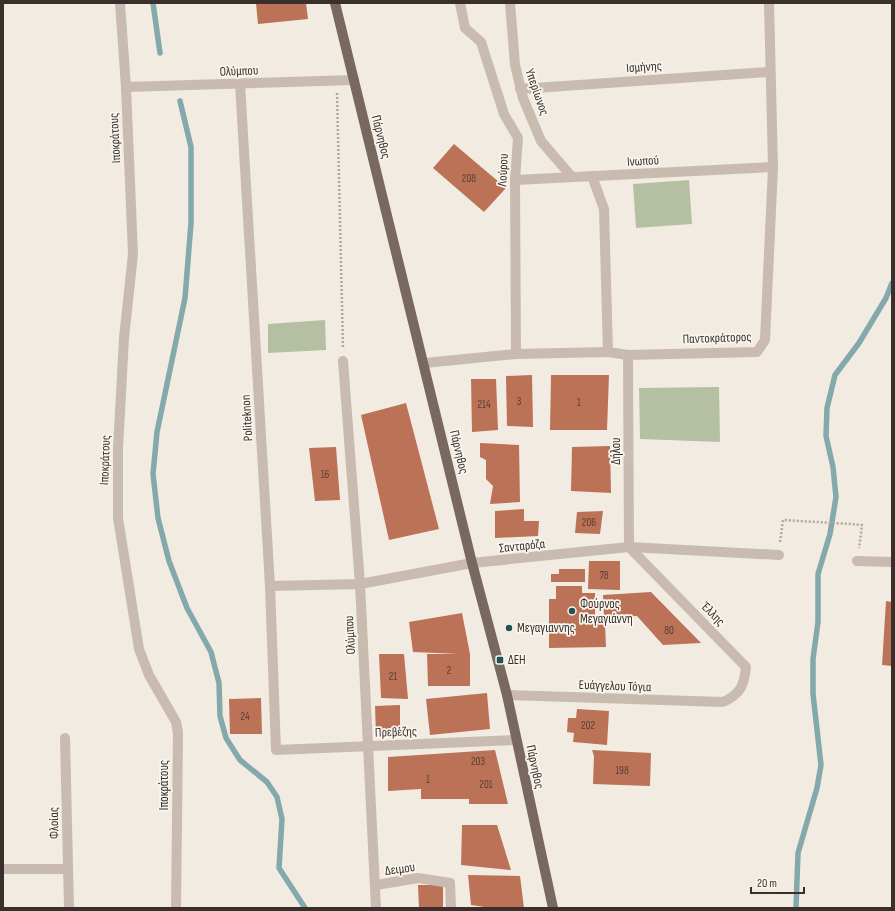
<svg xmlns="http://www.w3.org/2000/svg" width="895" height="911" viewBox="0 0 895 911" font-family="'Sofia Sans Condensed',sans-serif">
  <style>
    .green { fill: #b5c0a3 }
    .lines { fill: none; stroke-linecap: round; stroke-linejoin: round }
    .stream { stroke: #83a9ac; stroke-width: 5.5 }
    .building { fill: #bb7257 }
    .path { stroke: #b5a699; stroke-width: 2.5; stroke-dasharray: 2 2; stroke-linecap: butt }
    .minor { stroke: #c9bbaf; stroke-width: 10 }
    .major { stroke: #79685f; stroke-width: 10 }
    .poi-dot { fill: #255257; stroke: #f9f5ee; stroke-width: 1.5 }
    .labels { text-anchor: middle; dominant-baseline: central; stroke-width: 3.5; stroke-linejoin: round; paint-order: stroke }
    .number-label { font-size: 11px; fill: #5a4037 }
    .street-label { font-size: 13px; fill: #39302c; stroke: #f9f5ee }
    .poi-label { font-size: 13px; fill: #39302c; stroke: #f9f5ee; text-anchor: start }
  </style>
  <rect width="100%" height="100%" fill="#f2ebe2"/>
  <g class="green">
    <polygon points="689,180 692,224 636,228 633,184"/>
    <polygon points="325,320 326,350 268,353 268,324"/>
    <polygon points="719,387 720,442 640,439 639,388"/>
  </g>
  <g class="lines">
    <g class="stream">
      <polyline points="153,3 160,53"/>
      <polyline points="180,101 191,147 191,223 185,298 157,432 153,474 158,518 169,561 187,608 211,652 219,683 220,716 226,738 240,760 267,782 277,797 282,819 279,868 305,908"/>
      <polyline points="796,908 798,853 817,788 821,765 813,694 813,659 818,622 818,574 830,534 836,497 833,467 826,436 827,408 835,375 859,343 886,298 892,283"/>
    </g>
  </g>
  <g class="building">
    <polygon points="256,3 306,3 308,19 258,24"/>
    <polygon points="454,144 506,188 484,212 433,168"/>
    <polygon points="532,375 533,427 507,426 506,376"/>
    <polygon points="551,375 609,375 607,430 550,430"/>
    <polygon points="471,379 496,379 498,430 472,432"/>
    <polygon points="406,403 439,529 389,540 361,415"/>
    <polygon points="480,443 519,445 520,502 490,504 493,486 486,479 486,460 480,457"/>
    <polygon points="610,446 611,493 571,491 572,447"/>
    <polygon points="336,447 340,500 315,501 309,448"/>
    <polygon points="524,509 524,521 539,521 538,536 495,538 495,511"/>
    <polygon points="603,511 600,534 575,533 577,512"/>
    <polygon points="589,561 620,561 620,590 588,589"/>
    <polygon points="559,569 585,569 585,582 551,582 551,574 559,574"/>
    <polygon points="556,586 582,586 582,593 595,593 595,624 605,624 606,647 549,648 549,599 556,599"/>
    <polygon points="651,592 701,643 663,645 637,616 604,618 603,595"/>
    <polygon points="886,601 892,602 892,666 882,665"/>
    <polygon points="462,613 470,654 470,686 428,686 427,654 459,654 413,652 409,622"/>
    <polygon points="379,654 404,654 408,699 381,698"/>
    <polygon points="487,693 490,729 430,735 426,699"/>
    <polygon points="261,698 262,734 230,734 229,699"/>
    <polygon points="400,705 400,734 376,735 375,706"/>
    <polygon points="577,709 609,711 607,745 573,742 574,733 567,732 568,718 576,718"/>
    <polygon points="495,750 508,804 469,804 469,799 421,799 421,789 388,791 388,757"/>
    <polygon points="592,750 651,753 650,786 593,784 594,756"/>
    <polygon points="462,825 497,825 511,870 461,865"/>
    <polygon points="468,875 520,876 524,908 491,908 471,905"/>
    <polygon points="418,885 443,885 443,908 419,908"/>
  </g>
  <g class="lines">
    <g class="path">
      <polyline points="337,93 343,348"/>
      <polyline points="780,542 783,520 851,524 862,525 859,548"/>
    </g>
    <g class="minor">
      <polyline points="120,3 126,87 133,254 124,338 118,449 118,518 139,649 149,675 176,722 178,733 176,908"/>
      <polyline points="460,3 465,28 481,42 504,114 518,138 515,180 516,354"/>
      <polyline points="510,3 515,65 523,98 541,141 572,177"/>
      <polyline points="240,84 270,586 276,750 516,740"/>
      <polyline points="126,87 354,80"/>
      <polyline points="520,89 769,72"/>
      <polyline points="592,176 604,209 608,352"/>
      <polyline points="515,180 773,167"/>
      <polyline points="343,361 360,584 376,908"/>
      <polyline points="425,363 516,354 608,352 628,355 757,352 765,340 773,167 769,3"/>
      <polyline points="857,561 892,562"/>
      <polyline points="270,586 360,584 472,563 629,547 779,555"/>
      <path d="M507,695L723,702C741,694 744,685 746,667L629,547L628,355"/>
      <polyline points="65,738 69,908"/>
      <polyline points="3,869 68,869"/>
      <polyline points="376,885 418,878 450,883 451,908"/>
    </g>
    <polyline class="major" points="335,3 472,563 507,695 553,908"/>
  </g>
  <g class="poi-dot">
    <circle cx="572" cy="611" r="4"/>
    <circle cx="509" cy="628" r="4"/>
    <rect x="496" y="656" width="8" height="8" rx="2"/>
  </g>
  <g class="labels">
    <g class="number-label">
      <text x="469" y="178">208</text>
      <text x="519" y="401">3</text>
      <text x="579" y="402">1</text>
      <text x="484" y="404">214</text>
      <text x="325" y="474">16</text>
      <text x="589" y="522">206</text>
      <text x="604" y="575">78</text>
      <text x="669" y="630">80</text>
      <text x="449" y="670">2</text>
      <text x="393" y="676">21</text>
      <text x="245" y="716">24</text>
      <text x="588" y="725">202</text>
      <text x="478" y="761">203</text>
      <text x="622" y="770">198</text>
      <text x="428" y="779">1</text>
      <text x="486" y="784">201</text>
    </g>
    <g class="street-label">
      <text transform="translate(644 67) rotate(-4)">Ισμήνης</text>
      <text transform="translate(239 71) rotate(-2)">Ολύμπου</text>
      <text transform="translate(537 92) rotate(71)">Υπερίωνος</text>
      <text transform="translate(381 137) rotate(76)">Πάρνηθος</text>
      <text transform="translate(115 138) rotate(-93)">Ιποκράτους</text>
      <text transform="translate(643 161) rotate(-3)">Ινωπού</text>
      <text transform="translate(503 170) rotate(-87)">Λούρου</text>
      <text transform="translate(717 338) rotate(-2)">Παντοκράτορος</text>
      <text transform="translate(247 418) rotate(-93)">Politeknon</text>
      <text transform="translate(616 451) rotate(-90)">Δήλου</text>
      <text transform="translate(459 452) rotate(77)">Πάρνηθος</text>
      <text transform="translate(105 460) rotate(-88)">Ιποκράτους</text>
      <text transform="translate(522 546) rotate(-6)">Σανταρόζα</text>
      <text transform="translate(713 614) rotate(46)">Έλλης</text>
      <text transform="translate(350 635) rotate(-93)">Ολύμπου</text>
      <text transform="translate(615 686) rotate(2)">Ευάγγελου Τόγια</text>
      <text transform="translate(396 732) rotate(-2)">Πρεβέζης</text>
      <text transform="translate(535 767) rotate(78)">Πάρνηθος</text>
      <text transform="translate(164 785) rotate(-90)">Ιποκράτους</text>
      <text transform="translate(54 823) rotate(-91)">Φλοίας</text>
      <text transform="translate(400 869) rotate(-8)">Δειμου</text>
    </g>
    <g class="poi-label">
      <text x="580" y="604">Φούρνος<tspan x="580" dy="15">Μεγαγιάννη</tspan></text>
      <text x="517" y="628">Μεγαγιαννης</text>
      <text x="508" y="660">ΔΕΗ</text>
    </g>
  </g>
  <rect width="895" height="911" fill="none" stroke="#39302c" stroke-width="8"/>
  <path d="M751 887v6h53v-6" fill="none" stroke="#39302c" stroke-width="2"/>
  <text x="757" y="887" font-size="12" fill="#39302c" stroke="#f9f5ee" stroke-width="3" paint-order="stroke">20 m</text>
</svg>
